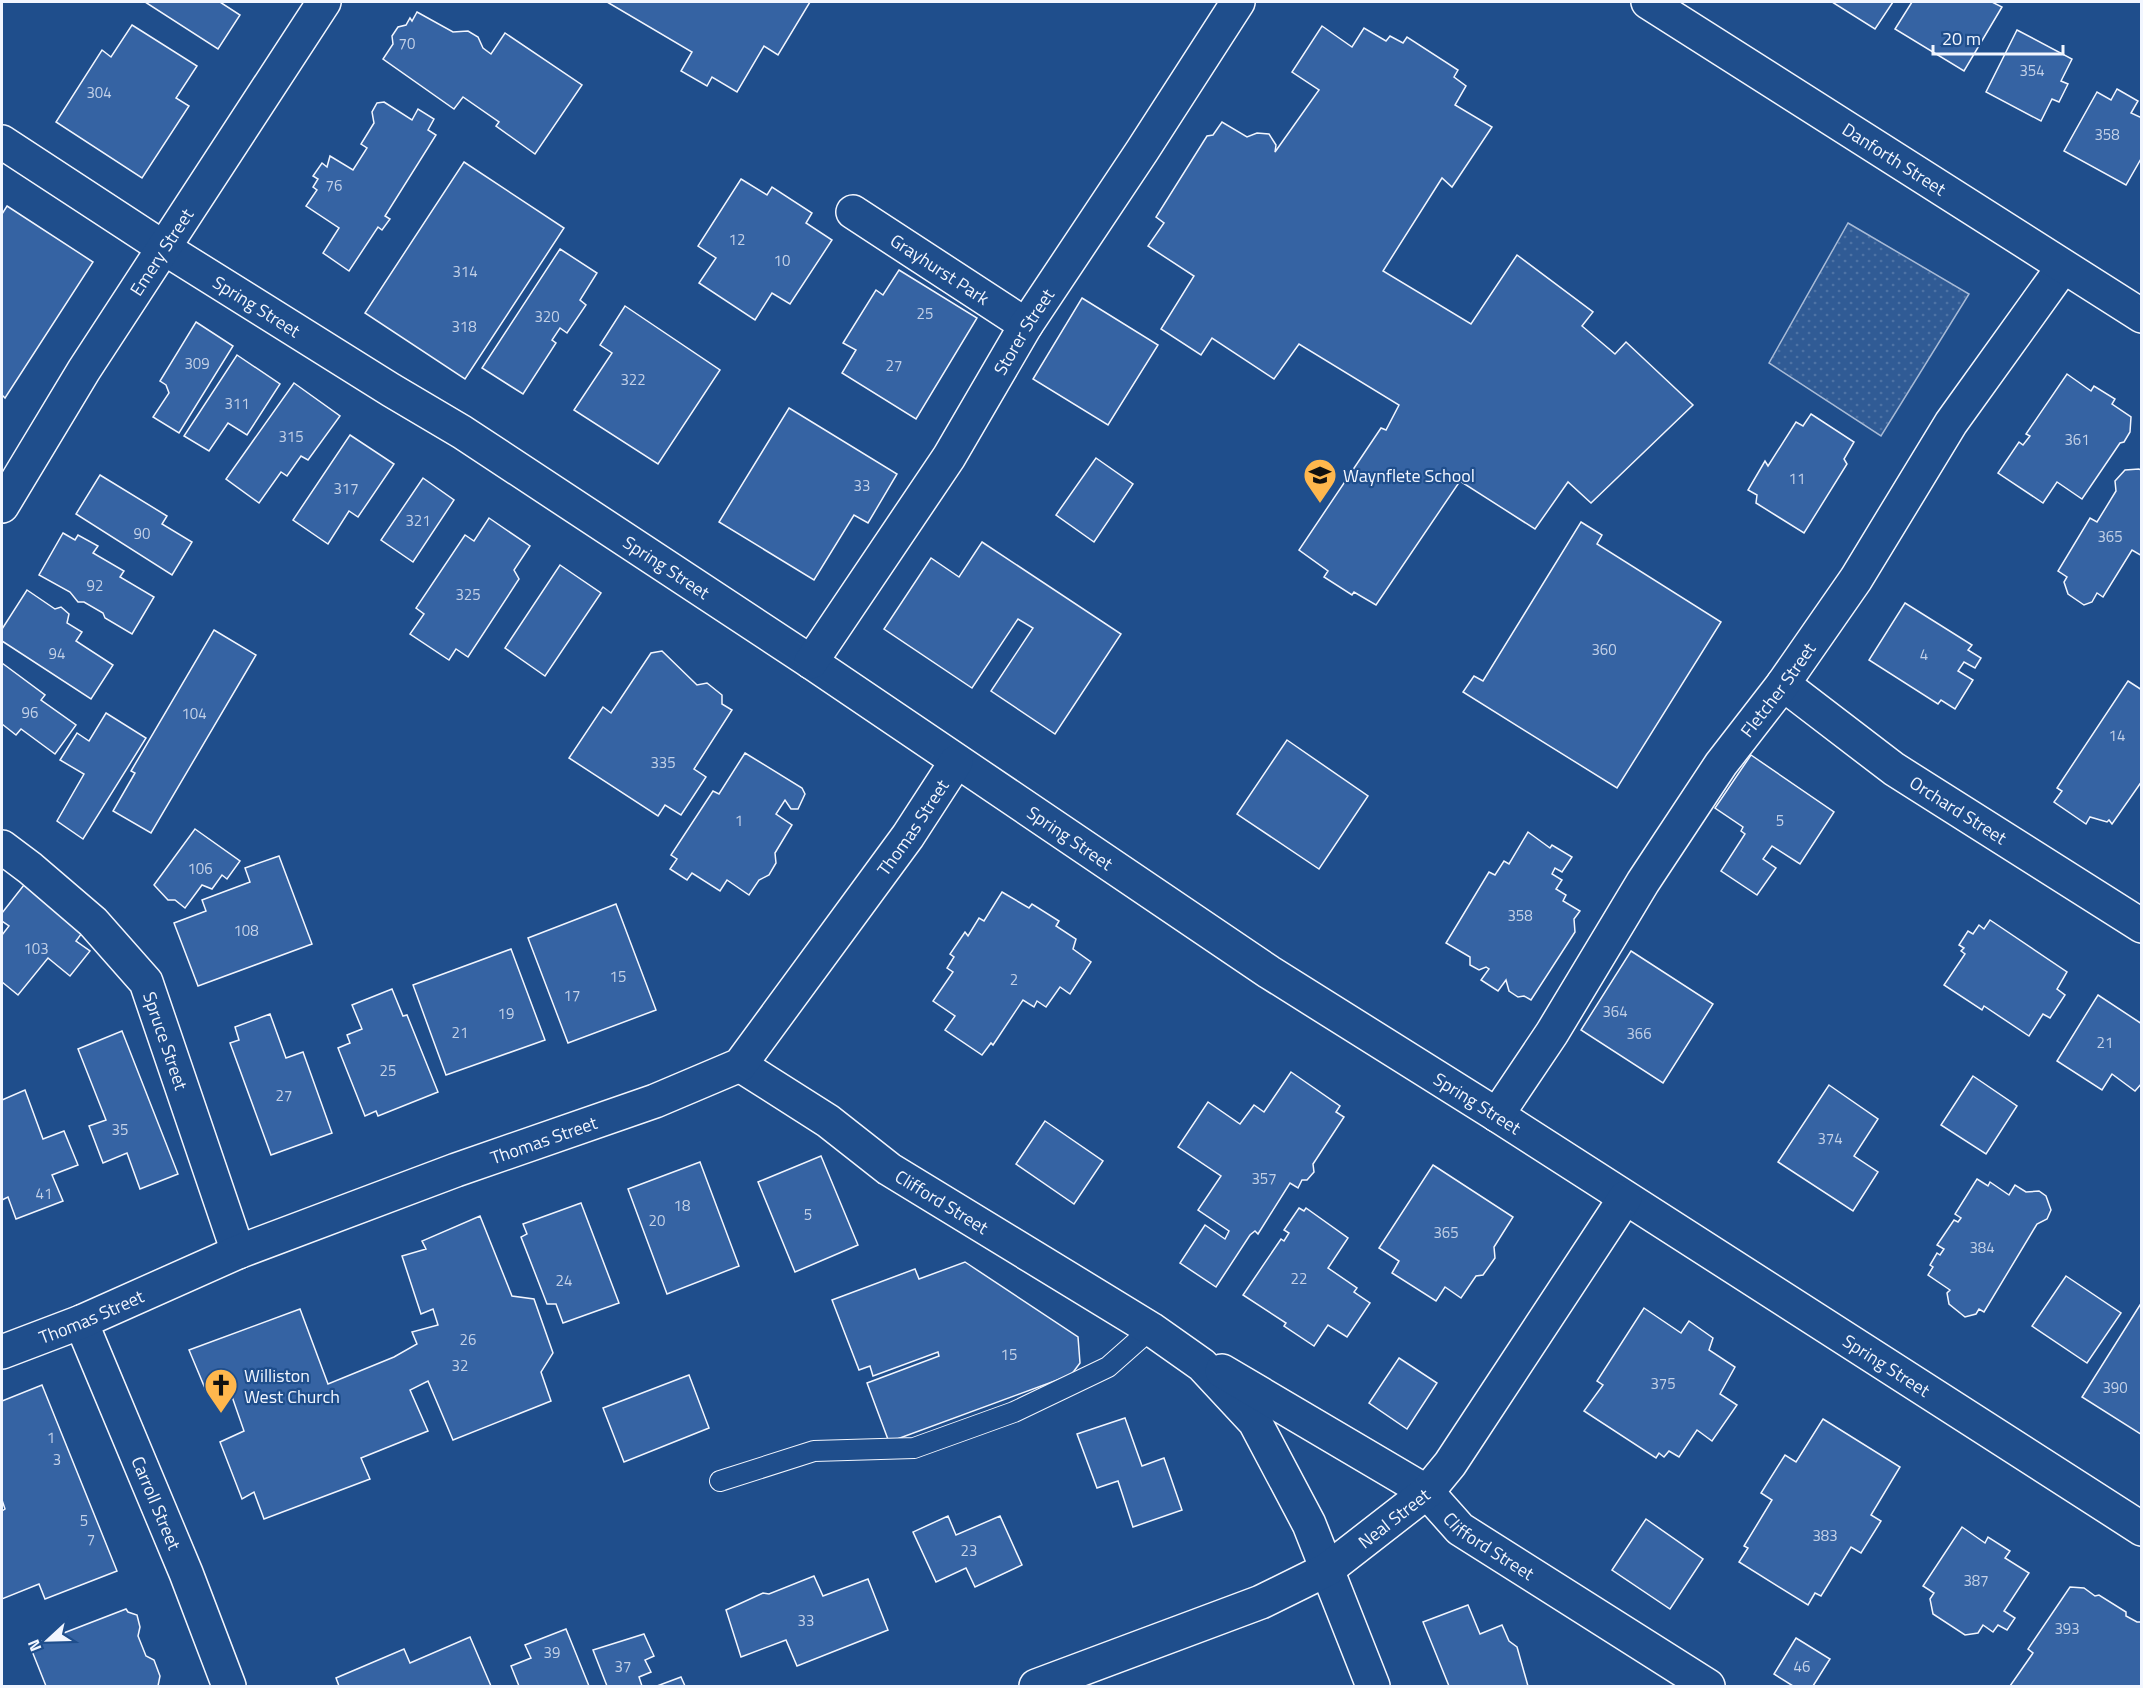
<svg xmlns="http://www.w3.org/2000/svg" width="2143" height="1688" viewBox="0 0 2143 1688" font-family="'Titillium Web',sans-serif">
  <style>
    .park { fill: url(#park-dots); stroke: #a8bbd7; stroke-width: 1.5 }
    .building { fill: #3563a3; stroke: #f2f6ff; stroke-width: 1.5 }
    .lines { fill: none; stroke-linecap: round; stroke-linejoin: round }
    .lane-casing { stroke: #f2f6ff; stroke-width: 22 }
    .street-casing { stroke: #f2f6ff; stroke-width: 36 }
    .secondary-casing { stroke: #f2f6ff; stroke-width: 36 }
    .lane { stroke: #1f4e8c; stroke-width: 20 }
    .street { stroke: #1f4e8c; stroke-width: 33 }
    .secondary { stroke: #1f4e8c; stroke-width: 33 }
    .labels { text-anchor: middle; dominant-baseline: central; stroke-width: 4.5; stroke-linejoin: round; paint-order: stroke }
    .number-label { font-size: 15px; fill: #c3d1e8 }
    .street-label { font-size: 18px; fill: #f2f6ff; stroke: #1f4e8c }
    .poi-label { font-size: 18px; fill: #f2f6ff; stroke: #1f4e8c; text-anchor: start }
  </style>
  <defs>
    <pattern id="park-dots" width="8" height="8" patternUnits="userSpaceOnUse" patternTransform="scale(1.5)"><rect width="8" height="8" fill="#305b95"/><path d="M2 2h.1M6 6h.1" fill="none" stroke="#4e73a5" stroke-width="1.8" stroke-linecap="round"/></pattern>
  </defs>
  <rect width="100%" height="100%" fill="#1f4e8c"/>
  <polygon class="park" points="1848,223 1969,294 1881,436 1769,363"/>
  <g class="building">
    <polygon points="145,2 220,2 240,15 218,49"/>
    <polygon points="607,2 810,2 778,55 764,46 737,92 712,77 707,86 681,71 692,52"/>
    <polygon points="1832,2 1893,2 1875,29"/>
    <polygon points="1912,2 1992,2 2002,7 1964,71 1895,29"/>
    <polygon points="417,12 453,32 468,31 478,37 483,48 491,54 505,33 582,85 535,154 496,126 499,122 463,97 454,109 383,59 393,44 392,36 398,27 406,25 410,18 412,21"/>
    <polygon points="132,25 197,66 176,98 189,106 142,178 56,122 102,50 111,57"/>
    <polygon points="1322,26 1352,47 1364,28 1386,41 1390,36 1403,43 1407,37 1458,70 1454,77 1466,86 1455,105 1492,127 1452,187 1442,178 1383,271 1471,324 1517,255 1593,312 1582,326 1615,354 1626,342 1693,405 1591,503 1568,482 1535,529 1460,481 1376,605 1354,592 1352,595 1324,577 1328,571 1299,550 1381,428 1386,430 1399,405 1299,344 1274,379 1212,338 1201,355 1161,329 1194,276 1148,246 1164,223 1156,217 1207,136 1213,135 1222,122 1247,137 1257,133 1269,134 1276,145 1275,152 1319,90 1292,72"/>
    <polygon points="2017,30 2072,59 2061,81 2068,84 2059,102 2052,99 2041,121 1986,92"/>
    <polygon points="2117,89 2138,101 2131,113 2142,118 2142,157 2126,185 2064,151 2097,92 2111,100"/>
    <polygon points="384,102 412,120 418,109 434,119 428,130 436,135 385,216 390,219 382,230 378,227 349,271 323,253 339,228 306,206 317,190 313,187 318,179 313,176 322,163 327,167 330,156 353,170 367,148 361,144 374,123 372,112 377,103"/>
    <polygon points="464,162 564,228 465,379 365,313"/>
    <polygon points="741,179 767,195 772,187 812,213 806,223 832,240 790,304 772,293 755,320 699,283 716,258 698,246"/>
    <polygon points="7,206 93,262 5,398 2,395 2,214"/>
    <polygon points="560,249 597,273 580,300 586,305 567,333 560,328 552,340 556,343 523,394 482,368"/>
    <polygon points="899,270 977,318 916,419 842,373 856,350 843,343 876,290 883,295"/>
    <polygon points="1082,298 1158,345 1108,425 1033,379"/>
    <polygon points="625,306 720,370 658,464 574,410 612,353 600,345"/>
    <polygon points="196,322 233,346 179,433 153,417 169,393 166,385 160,381"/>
    <polygon points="237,355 280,384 247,435 228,423 209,451 184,436"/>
    <polygon points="2067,374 2091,391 2094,386 2115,399 2112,404 2131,417 2130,432 2124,442 2120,443 2082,499 2057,482 2043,503 1998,473 2019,442 2023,445 2030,436 2026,434"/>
    <polygon points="294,383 340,416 308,460 301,456 287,476 281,472 259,503 226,479"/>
    <polygon points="789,408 897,474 868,523 854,515 814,580 719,522"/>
    <polygon points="1811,414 1854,442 1844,459 1847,464 1804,533 1756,503 1757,495 1748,490 1765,461 1768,466 1796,422 1803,426"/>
    <polygon points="350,435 394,464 358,517 349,511 328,544 293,520"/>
    <polygon points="1096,458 1133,484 1094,542 1056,515"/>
    <polygon points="2139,469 2142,471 2142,556 2132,550 2103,597 2097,593 2092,602 2084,605 2068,594 2064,582 2067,577 2058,571 2090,518 2097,522 2116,491 2115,481 2125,470"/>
    <polygon points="100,475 167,516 162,524 192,542 172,575 76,514"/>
    <polygon points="423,478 454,500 413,562 381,540"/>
    <polygon points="489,518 530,546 514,570 519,579 468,657 456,649 449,660 410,634 424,614 416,608 465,535 474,541"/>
    <polygon points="1581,522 1602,535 1597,544 1721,622 1617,788 1463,692 1474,676 1483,681"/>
    <polygon points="63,533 75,540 78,535 98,546 93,553 124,571 120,577 154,597 132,634 105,618 103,613 84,602 78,602 70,592 39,575"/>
    <polygon points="982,542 1121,634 1055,734 991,691 1033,628 1018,619 972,688 884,629 931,558 959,577"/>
    <polygon points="560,565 601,593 545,676 505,648"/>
    <polygon points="27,590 55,609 61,607 69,614 67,623 82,632 76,641 113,665 91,699 2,641 2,629"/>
    <polygon points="1905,603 1972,645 1968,650 1981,658 1975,668 1964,662 1958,671 1973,680 1955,709 1941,700 1938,704 1869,660"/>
    <polygon points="214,630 256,655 151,833 113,811 135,773 131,771"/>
    <polygon points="662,651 697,685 707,683 722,695 722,704 732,710 694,769 706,777 681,815 665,805 658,816 569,758 603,707 611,713 651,653"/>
    <polygon points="2,663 45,695 41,700 76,725 55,754 21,729 16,735 2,724"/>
    <polygon points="2128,681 2142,690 2142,781 2112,824 2109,820 2107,822 2090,817 2086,824 2054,802 2062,791 2057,788"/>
    <polygon points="106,713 146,738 83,839 57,821 84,774 60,760 77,733 89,741"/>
    <polygon points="1287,740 1368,796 1319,869 1237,814"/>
    <polygon points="745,753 802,788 805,794 798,809 791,809 785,800 776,814 792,825 775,853 776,863 769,875 759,880 749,895 727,880 720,891 692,873 687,880 670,869 677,859 671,855 713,791 719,794"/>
    <polygon points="1751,755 1834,812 1800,864 1772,846 1763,859 1776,868 1757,895 1721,871 1745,834 1741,831 1743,827 1715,808"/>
    <polygon points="195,829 240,861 227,879 222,875 212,889 202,885 185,908 175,900 168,900 154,885"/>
    <polygon points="1528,832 1550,848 1552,845 1572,857 1562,872 1555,868 1552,874 1562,880 1556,889 1566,895 1563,901 1580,911 1574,919 1575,932 1531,1000 1524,996 1518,997 1509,991 1506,980 1498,991 1481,980 1489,969 1486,967 1479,970 1470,965 1470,957 1446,943 1489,872 1495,875 1504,861 1509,864"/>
    <polygon points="279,856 312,944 198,986 174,923 206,911 202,900 250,882 245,868"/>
    <polygon points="31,876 90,922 76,941 90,951 70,976 48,958 18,995 2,982 2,935 9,926 2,921 2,913"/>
    <polygon points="1002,892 1029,908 1032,904 1059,921 1056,926 1076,939 1073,949 1091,962 1070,994 1060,987 1046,1007 1037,1001 1034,1007 1023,1000 993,1045 991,1043 982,1055 945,1030 955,1016 933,1001 953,972 947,968 954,957 950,954 965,932 968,936 979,918 984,921"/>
    <polygon points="616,904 656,1010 568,1043 528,938"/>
    <polygon points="1990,920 2067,972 2057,989 2065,995 2050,1018 2043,1014 2029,1036 1984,1006 1982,1010 1944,985 1965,954 1961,951 1964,948 1959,945 1968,931 1973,934 1979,925 1984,929"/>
    <polygon points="511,949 545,1040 446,1075 413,985"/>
    <polygon points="1631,951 1713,1004 1663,1083 1581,1030"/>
    <polygon points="392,989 403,1016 407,1015 438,1092 378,1116 376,1111 365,1116 338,1048 350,1043 347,1035 362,1029 352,1005"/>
    <polygon points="2098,995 2142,1024 2142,1083 2135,1091 2112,1074 2102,1090 2057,1061"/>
    <polygon points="270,1014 286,1058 303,1052 332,1133 271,1155 230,1043 239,1040 235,1027"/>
    <polygon points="122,1031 178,1174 140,1189 127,1153 103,1163 89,1126 106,1120 78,1049"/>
    <polygon points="1291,1072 1340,1106 1336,1112 1344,1117 1313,1164 1314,1172 1307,1180 1302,1180 1298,1188 1290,1183 1258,1234 1255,1231 1250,1235 1216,1287 1180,1263 1205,1225 1225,1239 1229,1231 1198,1210 1221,1176 1178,1147 1208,1102 1240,1124 1254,1105 1264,1112"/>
    <polygon points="1973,1076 2017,1106 1986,1154 1941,1125"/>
    <polygon points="1829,1085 1878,1119 1854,1156 1878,1172 1853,1211 1778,1162"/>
    <polygon points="25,1090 43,1139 64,1131 78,1165 52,1175 63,1201 16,1219 8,1197 2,1200 2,1100"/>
    <polygon points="1045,1121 1103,1161 1074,1204 1016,1164"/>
    <polygon points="821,1156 858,1245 795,1272 758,1182"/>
    <polygon points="700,1162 739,1266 667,1294 628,1189"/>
    <polygon points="1433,1165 1513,1217 1494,1247 1495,1258 1483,1275 1476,1276 1461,1298 1445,1287 1436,1301 1392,1273 1399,1261 1379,1248"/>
    <polygon points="1977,1179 1988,1186 1990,1182 2009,1195 2015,1185 2026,1192 2039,1191 2046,1196 2051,1210 2047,1219 2037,1224 1984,1312 1979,1309 1976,1314 1965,1317 1949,1304 1947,1293 1950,1290 1928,1275 1933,1267 1930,1265 1937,1253 1940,1255 1944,1249 1937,1245 1954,1220 1958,1222 1961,1218 1955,1214"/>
    <polygon points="581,1203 619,1303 563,1323 556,1304 547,1304 521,1237 527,1234 523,1224"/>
    <polygon points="1299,1208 1304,1211 1306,1208 1348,1238 1328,1268 1357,1288 1354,1292 1370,1303 1347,1337 1328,1325 1314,1346 1284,1326 1286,1323 1243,1295 1281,1239 1284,1241 1289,1233 1284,1230"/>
    <polygon points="480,1216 512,1296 534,1299 553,1353 541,1372 551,1401 453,1440 428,1381 410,1390 428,1431 361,1458 370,1479 264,1519 254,1492 242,1499 220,1442 244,1431 228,1385 207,1393 189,1350 300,1309 328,1384 394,1357 417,1344 412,1332 438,1325 433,1309 421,1314 402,1256 426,1249 422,1241"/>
    <polygon points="965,1262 1078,1337 1080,1363 1071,1375 889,1442 867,1383 939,1356 938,1352 873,1376 870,1366 859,1370 832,1300 915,1269 919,1279"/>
    <polygon points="2066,1276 2121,1313 2087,1363 2032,1326"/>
    <polygon points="2140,1305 2142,1307 2142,1435 2082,1397"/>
    <polygon points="1644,1308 1681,1333 1689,1321 1713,1338 1709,1350 1735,1367 1720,1394 1737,1405 1712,1441 1697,1430 1679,1457 1669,1451 1664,1457 1659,1453 1656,1458 1584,1411 1603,1385 1597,1381"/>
    <polygon points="1399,1358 1437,1383 1407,1429 1369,1403"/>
    <polygon points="689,1375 709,1428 624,1462 603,1408"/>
    <polygon points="42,1385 117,1571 45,1599 39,1584 2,1599 2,1511 5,1509 2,1500 2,1401"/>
    <polygon points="1125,1418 1142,1466 1164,1458 1182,1510 1133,1527 1118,1481 1097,1488 1077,1434"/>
    <polygon points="1823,1419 1900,1467 1871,1515 1881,1521 1861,1553 1851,1547 1821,1596 1815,1593 1808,1605 1739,1562 1748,1548 1744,1546 1772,1500 1761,1493 1785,1455 1796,1462"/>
    <polygon points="948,1516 956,1535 1000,1516 1022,1565 975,1587 966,1568 936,1582 913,1532"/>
    <polygon points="1646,1519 1703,1559 1670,1609 1612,1570"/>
    <polygon points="1962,1527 1985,1543 1988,1537 2010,1551 2005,1558 2029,1573 2004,1611 2015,1618 2007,1630 1998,1625 1993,1632 1983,1625 1978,1633 1965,1635 1933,1614 1930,1599 1934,1593 1923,1586"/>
    <polygon points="814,1576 823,1596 868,1579 888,1630 797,1666 786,1640 741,1657 726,1610 763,1593 769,1594"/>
    <polygon points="2070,1587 2084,1588 2095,1596 2099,1595 2126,1612 2126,1616 2137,1622 2142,1622 2142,1686 2010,1686 2033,1653 2028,1649"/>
    <polygon points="1468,1605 1480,1634 1502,1625 1509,1641 1517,1647 1528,1686 1449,1686 1423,1622"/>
    <polygon points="126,1609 128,1612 137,1615 140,1627 138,1636 146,1656 154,1660 160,1676 158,1686 46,1686 30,1646"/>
    <polygon points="566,1629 589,1686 519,1686 511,1666 531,1658 525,1645"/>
    <polygon points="644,1634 654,1656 645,1660 651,1672 639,1677 642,1686 607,1686 593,1650"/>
    <polygon points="470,1637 491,1686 339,1686 336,1678 404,1649 410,1663"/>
    <polygon points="1796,1638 1830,1659 1813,1686 1793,1686 1774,1674"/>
    <polygon points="681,1677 685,1686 657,1686"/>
  </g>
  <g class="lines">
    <defs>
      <polyline id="lane" points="720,1481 814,1451 914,1448 1014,1412 1108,1367 1151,1329"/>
      <g id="street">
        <path id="s1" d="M2,142L164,248L391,390L462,432L811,662L1269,972L1497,1115L2142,1529"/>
        <path id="s2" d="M853,212L1026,325"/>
        <path id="s3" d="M2,506L84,370L324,2"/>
        <path id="s4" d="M811,662L949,457L1026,325L1142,151L1238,2"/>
        <path id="s5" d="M1783,684L1894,769L2142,926"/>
        <path id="s6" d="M2,847L30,868L93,922L146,982L238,1252"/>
        <path id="s7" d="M740,1065L828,1121L889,1169L1151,1329L1202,1365L1255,1422L1309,1524L1373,1686"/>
        <path id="s8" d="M1497,1115L1552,1033L1643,882L1721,764L1783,684L1856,579L1951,423L2063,267"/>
        <path id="s9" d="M81,1322L186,1573L229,1686"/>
        <path id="s10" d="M2,1352L81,1322L238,1252L456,1170L655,1101L740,1065L908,836L956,762"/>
        <path id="s11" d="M1222,1371L1427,1492L1460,1529L1708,1686"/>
        <path id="s12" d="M1036,1686L1261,1602L1328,1569L1427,1492L1450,1464L1625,1198"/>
      </g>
      <g id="secondary">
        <path id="s13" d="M1648,2L2142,316"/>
      </g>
    </defs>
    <use href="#lane" class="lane-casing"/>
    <use href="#street" class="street-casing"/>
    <use href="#secondary" class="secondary-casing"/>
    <use href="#lane" class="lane"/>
    <use href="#street" class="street"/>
    <use href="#secondary" class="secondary"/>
  </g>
  <defs>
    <symbol id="school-pin" viewBox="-11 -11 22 30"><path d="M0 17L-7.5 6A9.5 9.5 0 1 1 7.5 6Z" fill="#ffb74d" stroke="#1f4e8c"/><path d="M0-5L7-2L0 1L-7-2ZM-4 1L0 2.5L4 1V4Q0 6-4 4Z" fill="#111"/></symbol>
    <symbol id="church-pin" viewBox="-11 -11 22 30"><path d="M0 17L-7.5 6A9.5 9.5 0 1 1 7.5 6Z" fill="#ffb74d" stroke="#1f4e8c"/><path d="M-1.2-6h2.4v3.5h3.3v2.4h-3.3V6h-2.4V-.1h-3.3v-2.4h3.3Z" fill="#111"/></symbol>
  </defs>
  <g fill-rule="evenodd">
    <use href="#school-pin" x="1301" y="456" width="38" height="52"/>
    <use href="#church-pin" x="202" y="1366" width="38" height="52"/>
  </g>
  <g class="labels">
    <g class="number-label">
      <text x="407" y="43">70</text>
      <text x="2032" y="70">354</text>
      <text x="99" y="92">304</text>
      <text x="2107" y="134">358</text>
      <text x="334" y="185">76</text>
      <text x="737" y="239">12</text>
      <text x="782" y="260">10</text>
      <text x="465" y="271">314</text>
      <text x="925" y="313">25</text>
      <text x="547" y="316">320</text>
      <text x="464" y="326">318</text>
      <text x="197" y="363">309</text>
      <text x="894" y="365">27</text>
      <text x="633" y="379">322</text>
      <text x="237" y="403">311</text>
      <text x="291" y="436">315</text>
      <text x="2077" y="439">361</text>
      <text x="1797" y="478">11</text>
      <text x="862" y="485">33</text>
      <text x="346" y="488">317</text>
      <text x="418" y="520">321</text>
      <text x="142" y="533">90</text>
      <text x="2110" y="536">365</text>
      <text x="95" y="585">92</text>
      <text x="468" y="594">325</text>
      <text x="1604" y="649">360</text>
      <text x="57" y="653">94</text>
      <text x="1924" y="654">4</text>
      <text x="30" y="712">96</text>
      <text x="194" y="713">104</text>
      <text x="2117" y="735">14</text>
      <text x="663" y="762">335</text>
      <text x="739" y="820">1</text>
      <text x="1780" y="820">5</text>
      <text x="200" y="868">106</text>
      <text x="1520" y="915">358</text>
      <text x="246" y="930">108</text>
      <text x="36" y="948">103</text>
      <text x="618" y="976">15</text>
      <text x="1014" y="979">2</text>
      <text x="572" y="995">17</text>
      <text x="1615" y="1011">364</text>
      <text x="506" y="1013">19</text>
      <text x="460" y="1032">21</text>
      <text x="1639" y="1033">366</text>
      <text x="2105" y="1042">21</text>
      <text x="388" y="1070">25</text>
      <text x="284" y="1095">27</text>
      <text x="120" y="1129">35</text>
      <text x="1830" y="1138">374</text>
      <text x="1264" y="1178">357</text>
      <text x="44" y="1193">41</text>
      <text x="682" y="1205">18</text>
      <text x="808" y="1214">5</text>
      <text x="657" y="1220">20</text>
      <text x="1446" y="1232">365</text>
      <text x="1982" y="1247">384</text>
      <text x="1299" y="1278">22</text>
      <text x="564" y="1280">24</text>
      <text x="468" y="1339">26</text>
      <text x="1009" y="1354">15</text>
      <text x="460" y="1365">32</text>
      <text x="1663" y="1383">375</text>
      <text x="2115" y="1387">390</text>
      <text x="51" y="1437">1</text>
      <text x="57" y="1459">3</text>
      <text x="84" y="1520">5</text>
      <text x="1825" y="1535">383</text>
      <text x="91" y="1539">7</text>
      <text x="969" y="1550">23</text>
      <text x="1976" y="1580">387</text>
      <text x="806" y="1620">33</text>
      <text x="2067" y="1628">393</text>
      <text x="552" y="1652">39</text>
      <text x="623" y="1666">37</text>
      <text x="1802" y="1666">46</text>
    </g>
    <g class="street-label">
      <text stroke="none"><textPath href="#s13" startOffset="292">Danforth Street</textPath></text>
      <text stroke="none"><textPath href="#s3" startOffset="300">Emery Street</textPath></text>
      <text stroke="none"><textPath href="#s2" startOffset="104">Grayhurst Park</textPath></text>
      <text stroke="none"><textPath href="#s1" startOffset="303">Spring Street</textPath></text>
      <text stroke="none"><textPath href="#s4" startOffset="393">Storer Street</textPath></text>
      <text stroke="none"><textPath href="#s1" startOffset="789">Spring Street</textPath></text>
      <text stroke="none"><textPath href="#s8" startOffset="510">Fletcher Street</textPath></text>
      <text stroke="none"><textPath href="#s5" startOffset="216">Orchard Street</textPath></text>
      <text stroke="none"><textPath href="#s10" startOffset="1086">Thomas Street</textPath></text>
      <text stroke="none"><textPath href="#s1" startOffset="1275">Spring Street</textPath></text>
      <text stroke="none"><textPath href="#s6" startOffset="260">Spruce Street</textPath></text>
      <text stroke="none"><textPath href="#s1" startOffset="1761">Spring Street</textPath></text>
      <text stroke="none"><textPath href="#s10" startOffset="582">Thomas Street</textPath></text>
      <text stroke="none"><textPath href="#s7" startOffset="244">Clifford Street</textPath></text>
      <text stroke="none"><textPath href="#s10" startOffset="96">Thomas Street</textPath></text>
      <text stroke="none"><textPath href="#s1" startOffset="2247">Spring Street</textPath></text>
      <text stroke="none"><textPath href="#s9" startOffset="196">Carroll Street</textPath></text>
      <text stroke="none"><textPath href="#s12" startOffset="398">Neal Street</textPath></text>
      <text stroke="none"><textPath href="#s11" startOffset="321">Clifford Street</textPath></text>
    </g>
    <g class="poi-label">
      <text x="1343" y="475">Waynflete School</text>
      <text x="244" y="1375">Williston<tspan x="244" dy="21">West Church</tspan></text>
    </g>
  </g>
  <rect width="2143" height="1688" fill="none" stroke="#f2f6ff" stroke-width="6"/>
  <g transform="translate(48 1640) rotate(248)" stroke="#1f4e8c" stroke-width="4.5" paint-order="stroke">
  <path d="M0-4.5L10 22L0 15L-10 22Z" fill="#f2f6ff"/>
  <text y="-9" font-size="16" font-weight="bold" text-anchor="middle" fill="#f2f6ff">N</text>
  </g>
  <path d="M1933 45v9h130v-9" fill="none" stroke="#f2f6ff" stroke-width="3"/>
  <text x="1942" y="45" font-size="18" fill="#f2f6ff" stroke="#1f4e8c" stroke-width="4.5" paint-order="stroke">20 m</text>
</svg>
